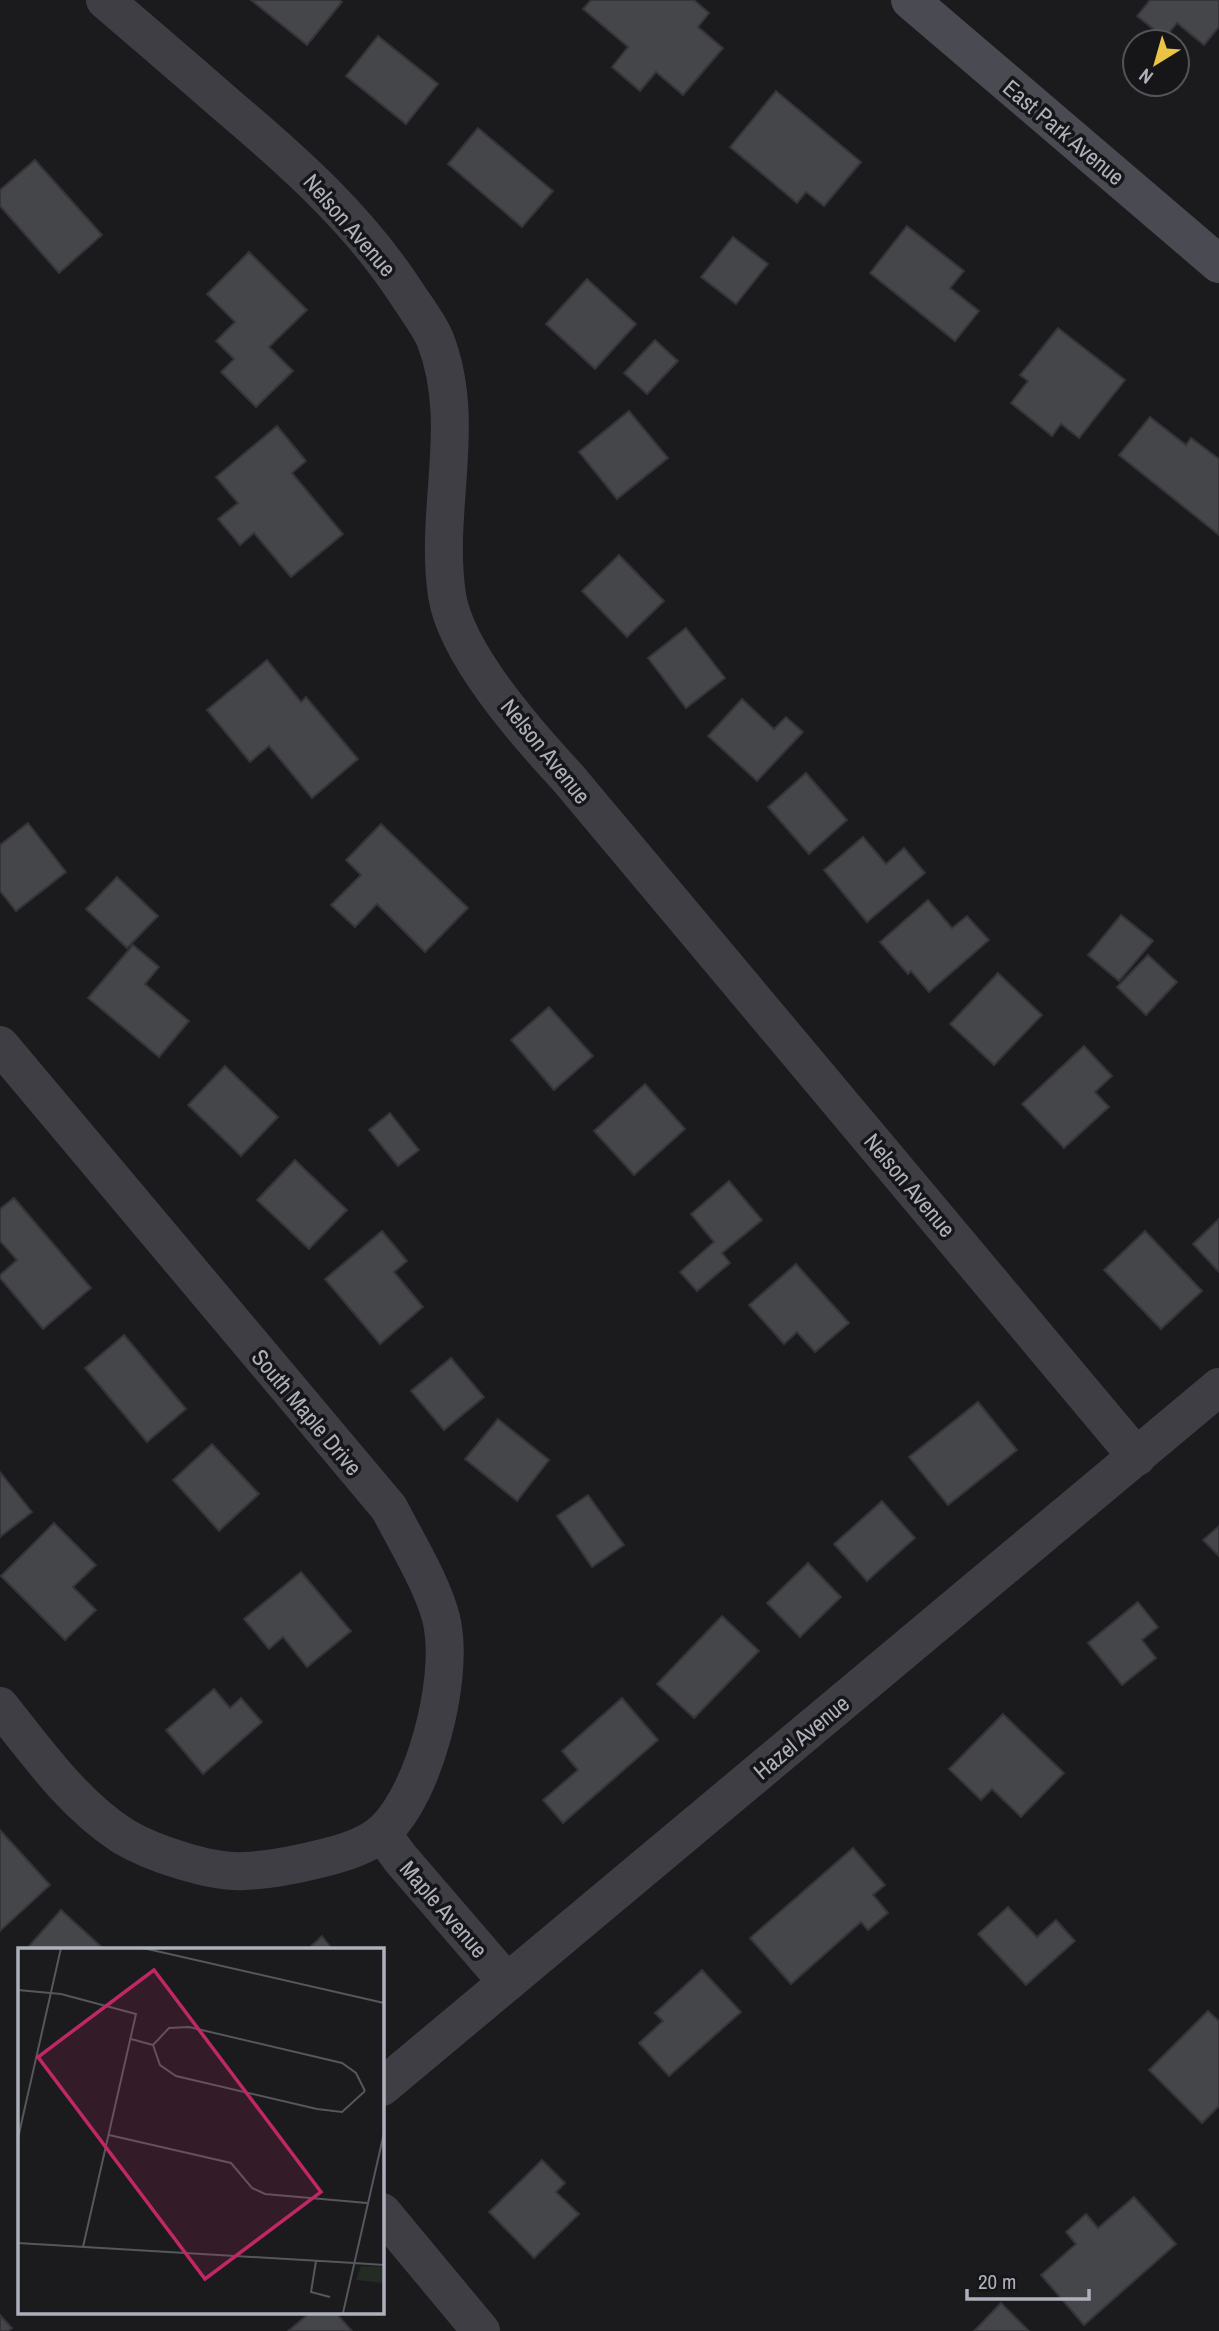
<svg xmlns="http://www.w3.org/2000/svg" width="1219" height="2331" viewBox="0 0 1219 2331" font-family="'Archivo Narrow',sans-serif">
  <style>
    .building { fill: #45464a; stroke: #353539; stroke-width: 2 }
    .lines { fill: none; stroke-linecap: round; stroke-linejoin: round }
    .minor { stroke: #3e3e44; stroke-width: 38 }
    .secondary { stroke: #4a4b52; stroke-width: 38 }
    .labels { text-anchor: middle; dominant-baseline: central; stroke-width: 7; stroke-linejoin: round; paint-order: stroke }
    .street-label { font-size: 23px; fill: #aeb1bc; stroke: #161618 }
    .inset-road { fill: none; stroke: #56575d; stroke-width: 2 }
    .view { fill: #c02765; fill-opacity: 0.15; stroke: #c02765; stroke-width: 3.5 }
    .inset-edge { fill: none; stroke: #aeb1bc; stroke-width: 3.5 }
  </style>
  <rect width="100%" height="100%" fill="#1b1b1d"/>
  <g class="building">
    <polygon points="251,0 339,0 342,2 307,45"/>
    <polygon points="591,0 694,0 709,13 698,27 723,48 683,95 656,72 640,91 612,67 628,47 583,9"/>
    <polygon points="1150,0 1219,0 1219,27 1204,45 1177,23 1165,38 1137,16"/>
    <polygon points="378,36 438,84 406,124 346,76"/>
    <polygon points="776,91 861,162 824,206 806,192 797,203 730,147"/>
    <polygon points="478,128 553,191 522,227 448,164"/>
    <polygon points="35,160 102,235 59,273 0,206 0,190"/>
    <polygon points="907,226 964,271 950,288 979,311 955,341 870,273"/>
    <polygon points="733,237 768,264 736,304 701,277"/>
    <polygon points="249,252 307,310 269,347 293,371 256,407 221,372 234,359 216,341 235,322 207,294"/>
    <polygon points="587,279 636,324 595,369 546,324"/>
    <polygon points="1058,328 1125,380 1079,438 1061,424 1052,436 1011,403 1028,381 1020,375"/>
    <polygon points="655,340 678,361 647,394 624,373"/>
    <polygon points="629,411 668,458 617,499 579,452"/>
    <polygon points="1150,417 1186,445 1191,438 1219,459 1219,535 1119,455"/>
    <polygon points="277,426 306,461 292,473 343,534 291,577 254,533 240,545 218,519 238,503 216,477"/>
    <polygon points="619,555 664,601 627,637 582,591"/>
    <polygon points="686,628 725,678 686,708 648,658"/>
    <polygon points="267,660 301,702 306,697 358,759 312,798 269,746 250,762 207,710"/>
    <polygon points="742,699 774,729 786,717 803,732 757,781 708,736"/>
    <polygon points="806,773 847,820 809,854 768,807"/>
    <polygon points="28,823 66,872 16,911 0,891 0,845"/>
    <polygon points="381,824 468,908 425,952 377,904 355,927 331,905 361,875 346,860"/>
    <polygon points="863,837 886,864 904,848 925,873 867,922 824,870"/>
    <polygon points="117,877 158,916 127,948 86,909"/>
    <polygon points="928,900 952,928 967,916 989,940 929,992 911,971 908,974 880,942"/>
    <polygon points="1121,915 1153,941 1119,981 1088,955"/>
    <polygon points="133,945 159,967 145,984 189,1021 159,1057 88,998"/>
    <polygon points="1148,955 1177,982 1146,1015 1117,987"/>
    <polygon points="998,973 1042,1015 994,1065 950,1024"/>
    <polygon points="549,1007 593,1056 554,1090 511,1040"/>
    <polygon points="1084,1046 1112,1076 1095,1092 1109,1107 1064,1148 1022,1104"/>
    <polygon points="225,1066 278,1117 241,1156 188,1105"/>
    <polygon points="645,1084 685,1129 634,1175 594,1131"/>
    <polygon points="390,1113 419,1150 398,1166 369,1130"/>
    <polygon points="295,1160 347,1210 309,1249 257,1200"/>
    <polygon points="729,1181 762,1220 722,1253 730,1263 697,1291 680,1272 714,1242 691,1214"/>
    <polygon points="14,1198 91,1288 43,1329 0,1278 0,1275 17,1260 0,1241 0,1209"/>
    <polygon points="1219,1219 1219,1272 1193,1244"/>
    <polygon points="382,1231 407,1261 394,1272 423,1307 380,1344 325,1279"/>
    <polygon points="1145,1231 1202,1291 1161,1329 1104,1270"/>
    <polygon points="796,1264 849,1323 815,1352 797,1332 784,1344 749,1305"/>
    <polygon points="124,1335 186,1409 147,1442 85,1368"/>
    <polygon points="451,1358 484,1397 444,1430 411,1391"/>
    <polygon points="978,1402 1017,1450 948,1505 909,1457"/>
    <polygon points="498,1419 549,1460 517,1501 465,1459"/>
    <polygon points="212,1444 259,1494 219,1531 173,1480"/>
    <polygon points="0,1472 32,1512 0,1537"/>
    <polygon points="588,1495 624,1545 592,1567 557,1516"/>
    <polygon points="882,1501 915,1538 867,1581 834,1544"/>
    <polygon points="54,1523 96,1565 73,1587 96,1610 65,1640 1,1576"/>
    <polygon points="1219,1526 1219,1556 1203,1540"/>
    <polygon points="808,1563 841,1597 800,1637 767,1603"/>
    <polygon points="301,1572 351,1631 307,1667 283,1637 269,1649 244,1619"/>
    <polygon points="1138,1602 1158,1627 1142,1640 1156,1658 1122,1685 1088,1643"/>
    <polygon points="722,1616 759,1651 694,1718 657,1684"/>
    <polygon points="214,1689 230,1708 241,1698 262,1722 203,1774 166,1730"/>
    <polygon points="622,1698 658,1740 563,1823 543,1800 578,1770 562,1751"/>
    <polygon points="1003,1714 1064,1773 1021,1817 992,1789 981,1800 949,1769"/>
    <polygon points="0,1830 50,1885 0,1931"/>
    <polygon points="853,1848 885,1885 873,1895 888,1913 868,1930 861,1922 791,1984 750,1938"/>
    <polygon points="1008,1907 1037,1937 1056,1920 1075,1941 1026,1985 978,1934"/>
    <polygon points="61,1910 105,1950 32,1950 29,1946"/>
    <polygon points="322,1936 333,1950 307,1950"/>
    <polygon points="702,1970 741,2012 669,2076 639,2043 663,2021 655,2013"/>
    <polygon points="1208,2011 1219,2021 1219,2106 1202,2123 1149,2070"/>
    <polygon points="542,2160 565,2183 556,2192 579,2214 534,2258 489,2212"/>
    <polygon points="1134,2197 1176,2244 1084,2325 1041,2275 1076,2244 1066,2232 1086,2214 1098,2228"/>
    <polygon points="1001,2303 1029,2331 974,2331"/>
    <polygon points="311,2312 335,2312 352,2331 288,2331"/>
    <polygon points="0,2315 12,2328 8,2331 0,2331"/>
  </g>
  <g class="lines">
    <g class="minor">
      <path d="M105,0C147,36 188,71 229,107C295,163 359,220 407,294C416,308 428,323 435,339C468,423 434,508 447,595C456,654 527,734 568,778L1137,1457"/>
      <path d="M0,1045L389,1508C406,1541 438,1593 443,1628C452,1683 425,1792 384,1831C369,1845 347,1852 327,1857C300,1864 272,1870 244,1871C211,1873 151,1853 123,1836C73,1804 36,1751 0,1706"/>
      <polyline points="382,1833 400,1858 507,1982"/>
      <polyline points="382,2087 1219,1387"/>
      <polyline points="382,2212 481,2331"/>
    </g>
    <polyline class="secondary" points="910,0 1219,264"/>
  </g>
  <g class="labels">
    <g class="street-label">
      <text transform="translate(1064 132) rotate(40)">East Park Avenue</text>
      <text transform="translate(350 225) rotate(49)">Nelson Avenue</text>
      <text transform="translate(546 751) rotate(51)">Nelson Avenue</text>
      <text transform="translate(910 1185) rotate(50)">Nelson Avenue</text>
      <text transform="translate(307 1412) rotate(50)">South Maple Drive</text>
      <text transform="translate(801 1737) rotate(-40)">Hazel Avenue</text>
      <text transform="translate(444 1909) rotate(49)">Maple Avenue</text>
    </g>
  </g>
  <g transform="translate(18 1948)">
    <rect width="366" height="366" fill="#1b1b1d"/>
    <path d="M343,318L366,319V335L338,332Z" fill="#232b24"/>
    <path class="inset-road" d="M125,0L366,55M0,42L43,46L118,66L65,299M113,91L135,97M135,97L142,117L158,128L299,161L324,164L347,143M135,97L151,80L171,79L324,115L338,125L347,143M91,187L213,215L234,240L247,246L349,255M0,190L43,0M0,295L336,315M298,313L293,344L312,349M336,315L366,317M325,365L366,185"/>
    <path class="view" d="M136,22L303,244L187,331L20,109Z"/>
    <rect width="366" height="366" class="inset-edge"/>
  </g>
  <g transform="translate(1156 63) rotate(217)"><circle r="33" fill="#161618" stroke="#53545a" stroke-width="2"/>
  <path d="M0-5L12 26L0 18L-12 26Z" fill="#ebc345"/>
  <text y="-10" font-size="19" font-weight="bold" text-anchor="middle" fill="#aeb1bc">N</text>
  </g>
  <path d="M967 2289v10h122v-10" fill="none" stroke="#aeb1bc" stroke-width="3.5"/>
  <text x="978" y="2289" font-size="21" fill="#aeb1bc" stroke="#161618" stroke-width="5" paint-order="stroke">20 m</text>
</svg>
